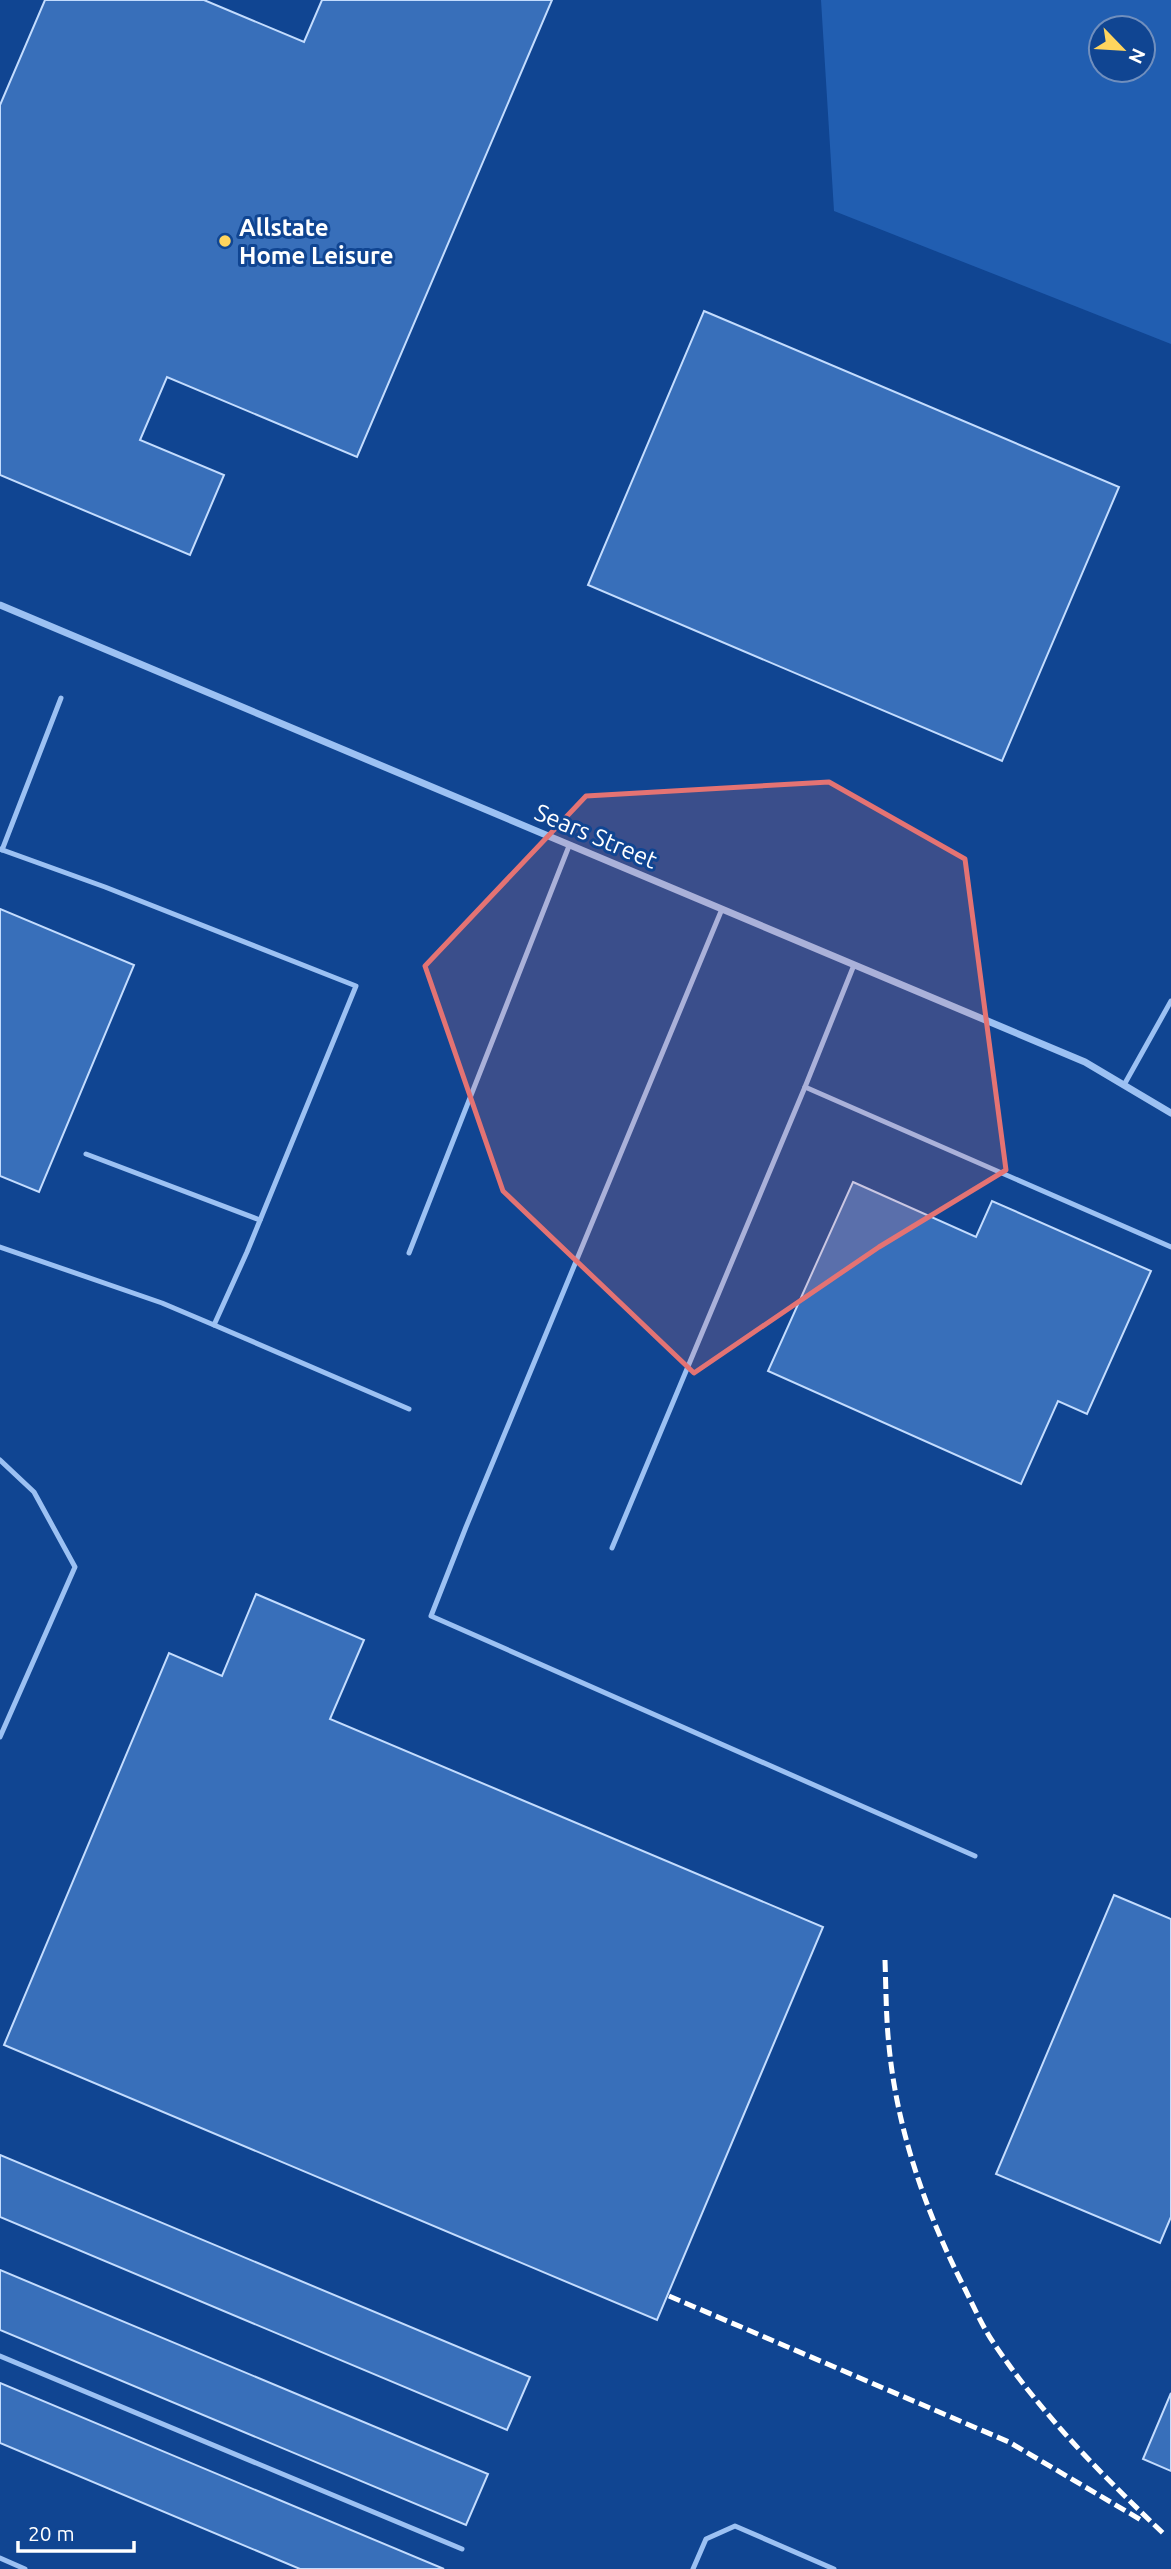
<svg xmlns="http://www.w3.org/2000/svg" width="1171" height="2569" viewBox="0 0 1171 2569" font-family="Ubuntu,sans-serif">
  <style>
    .green { fill: #215eb1; fill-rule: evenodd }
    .building { fill: #386fba; stroke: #c3dcfe; stroke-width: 2 }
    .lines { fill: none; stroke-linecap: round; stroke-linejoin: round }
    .service { stroke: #9cc1f3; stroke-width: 5 }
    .minor { stroke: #9cc1f3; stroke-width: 7 }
    .rail { stroke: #fff; stroke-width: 5; stroke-dasharray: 12 5; stroke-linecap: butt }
    .marked { fill: #e47373; fill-opacity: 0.2; stroke: #e47373; stroke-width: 5; stroke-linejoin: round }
    .poi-dot { fill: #ffd55e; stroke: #104592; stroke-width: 2.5 }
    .labels { text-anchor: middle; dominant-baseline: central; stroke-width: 6; stroke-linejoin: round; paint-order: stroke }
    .poi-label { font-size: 24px; font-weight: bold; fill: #fff; stroke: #104592; text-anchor: start }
    .street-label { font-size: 24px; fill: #fff; stroke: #104592 }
  </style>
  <rect width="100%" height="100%" fill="#104592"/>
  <path class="green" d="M821,0H1171V344L834,211ZM1101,28H1143V70H1101Z"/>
  <g class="building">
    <polygon points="45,0 204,0 304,42 322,0 552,0 357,457 167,377 140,440 224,475 190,555 0,475 0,105"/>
    <polygon points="704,311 1119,487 1002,761 588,585"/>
    <polygon points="0,909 134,965 39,1192 0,1176"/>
    <polygon points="853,1182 976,1237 992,1201 1151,1271 1087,1414 1058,1401 1021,1484 768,1371"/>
    <polygon points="256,1594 364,1640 330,1719 823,1927 657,2320 4,2045 169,1653 222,1676"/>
    <polygon points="1114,1895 1171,1919 1171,2217 1160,2243 996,2174"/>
    <polygon points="0,2155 530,2377 507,2430 0,2217"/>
    <polygon points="0,2270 488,2474 466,2525 0,2330"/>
    <polygon points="0,2383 444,2569 300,2569 0,2443"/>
    <polygon points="1171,2393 1171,2471 1143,2459"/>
  </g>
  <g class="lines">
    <g class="service">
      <polyline points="0,849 105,887 356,986 247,1252 214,1325 162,1303 0,1247"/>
      <polyline points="2,850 61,698"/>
      <polyline points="722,909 466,1527 431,1616 975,1856"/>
      <polyline points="854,965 805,1087 1171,1247"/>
      <polyline points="1124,1085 1171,1001"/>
      <polyline points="86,1154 260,1220"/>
      <polyline points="409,1253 569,846"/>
      <polyline points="214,1325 409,1409"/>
      <polyline points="0,1460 34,1492 75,1567 0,1737"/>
      <polyline points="612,1548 805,1087"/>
      <polyline points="0,2356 462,2549"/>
      <polyline points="0,2558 25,2569"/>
      <polyline points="693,2569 706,2539 735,2526 834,2569"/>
    </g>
    <polyline class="minor" points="0,605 1085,1062 1171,1113"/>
    <g class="rail">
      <path d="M885,1960C886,1989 886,2018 889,2046C897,2130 926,2213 965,2289C974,2307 983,2328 995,2345C1043,2416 1103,2476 1165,2535"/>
      <polyline points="669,2296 1009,2442 1141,2520"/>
    </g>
  </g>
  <path class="marked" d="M829,782L965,859L1006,1170L879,1247L694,1373L503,1191L425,966L586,796Z"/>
  <circle class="poi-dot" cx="225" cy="241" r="7"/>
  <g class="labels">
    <g class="poi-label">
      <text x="239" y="227">Allstate<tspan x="239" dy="28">Home Leisure</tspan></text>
    </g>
    <g class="street-label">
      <text transform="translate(596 836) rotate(23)">Sears Street</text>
    </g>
  </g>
  <g transform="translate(1122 49) rotate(115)"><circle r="33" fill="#104592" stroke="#708fbe" stroke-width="2"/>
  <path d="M0-5L12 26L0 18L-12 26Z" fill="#ffd55e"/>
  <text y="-10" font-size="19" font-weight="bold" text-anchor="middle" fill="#ffffff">N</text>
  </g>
  <path d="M18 2541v10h116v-10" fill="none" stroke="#ffffff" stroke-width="3.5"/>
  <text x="28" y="2541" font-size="21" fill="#ffffff" stroke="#104592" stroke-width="5" paint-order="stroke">20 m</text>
</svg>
